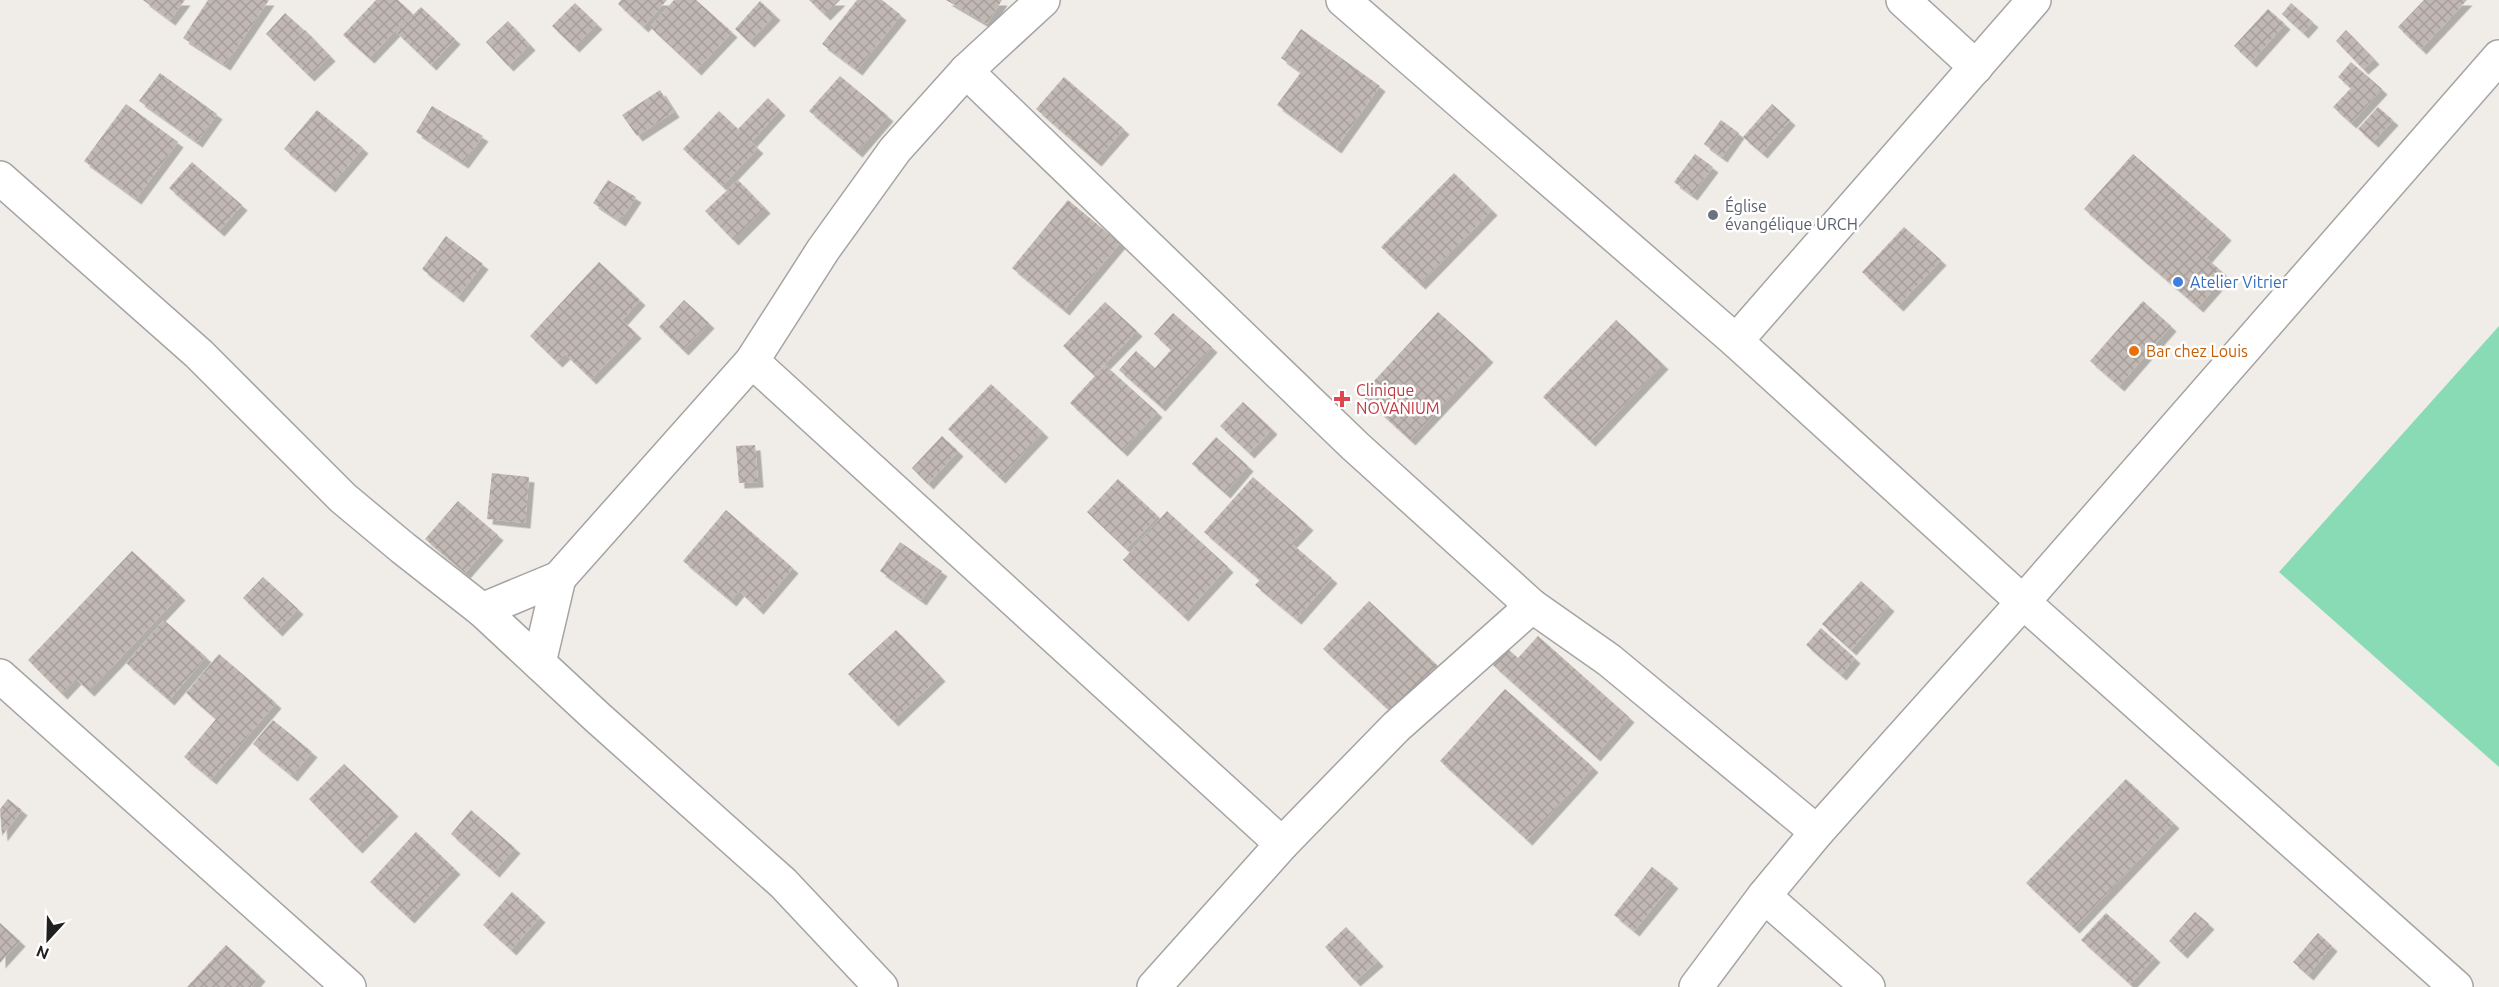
<svg xmlns="http://www.w3.org/2000/svg" width="2499" height="987" viewBox="0 0 2499 987" font-family="Ubuntu,sans-serif">
  <style>
    .pitch { fill: #88dbb4 }
    .building { fill: url(#building-cross-hatch); filter: url(#shadow) }
    .lines { fill: none; stroke-linecap: round; stroke-linejoin: round }
    .minor-casing { stroke: #a4a4a4; stroke-width: 36 }
    .minor { stroke: #fff; stroke-width: 33 }
    .worship-dot { fill: #6b7280; stroke: #fff; stroke-width: 2 }
    .shop-dot { fill: #3f7fe0; stroke: #fff; stroke-width: 2 }
    .food-dot { fill: #e8710a; stroke: #fff; stroke-width: 2 }
    .health-dot { fill: #e0444e; stroke: #fff; stroke-width: 2 }
    .labels { text-anchor: middle; dominant-baseline: central; stroke-width: 5; stroke-linejoin: round; paint-order: stroke }
    .worship-label { font-size: 16px; fill: #5b616d; stroke: #fff; text-anchor: start }
    .shop-label { font-size: 16px; fill: #366cbe; stroke: #fff; text-anchor: start }
    .food-label { font-size: 16px; fill: #c56008; stroke: #fff; text-anchor: start }
    .health-label { font-size: 16px; fill: #be3a42; stroke: #fff; text-anchor: start }
  </style>
  <defs>
    <pattern id="building-cross-hatch" width="8" height="8" patternUnits="userSpaceOnUse" patternTransform="scale(1.5)"><rect width="8" height="8" fill="#c1b8b3"/><path d="M0 0l8 8M0 8l8-8" fill="none" stroke="#a69e9a"/></pattern>
    <filter id="shadow"><feDropShadow dx="5.5" dy="5.5" stdDeviation="0" flood-color="#0004"/></filter>
  </defs>
  <rect width="100%" height="100%" fill="#f0ece7"/>
  <polygon class="pitch" points="2499,326 2499,767 2279,572"/>
  <g class="building">
    <polygon points="143,0 185,0 170,20"/>
    <polygon points="208,0 269,0 225,65 183,38"/>
    <polygon points="376,0 398,0 412,13 369,58 343,35"/>
    <polygon points="621,0 667,0 643,27 618,4"/>
    <polygon points="674,0 696,0 732,32 696,70 650,27"/>
    <polygon points="809,0 840,0 825,15"/>
    <polygon points="857,0 882,0 901,15 857,70 822,44"/>
    <polygon points="946,0 1002,0 987,24"/>
    <polygon points="2424,0 2467,0 2421,49 2398,27"/>
    <polygon points="760,1 775,15 749,42 735,29"/>
    <polygon points="575,3 597,24 574,47 552,26"/>
    <polygon points="2291,3 2313,22 2303,33 2282,14"/>
    <polygon points="421,7 455,39 431,65 396,32"/>
    <polygon points="2268,9 2285,24 2251,62 2234,46"/>
    <polygon points="285,13 304,30 295,40 305,30 330,56 309,76 266,34"/>
    <polygon points="508,21 530,45 508,66 486,42"/>
    <polygon points="1301,29 1380,86 1336,148 1277,105 1301,72 1281,58"/>
    <polygon points="2346,30 2374,59 2363,69 2336,41"/>
    <polygon points="2351,62 2382,89 2351,123 2333,107 2351,88 2338,77"/>
    <polygon points="160,73 217,114 197,142 139,101"/>
    <polygon points="840,76 888,116 857,152 809,111"/>
    <polygon points="1064,77 1124,129 1096,161 1036,109"/>
    <polygon points="660,90 674,112 637,136 622,115"/>
    <polygon points="768,98 780,110 751,142 758,148 722,186 683,149 719,111 738,129"/>
    <polygon points="126,104 178,142 136,199 84,161"/>
    <polygon points="1772,104 1790,120 1762,153 1743,137"/>
    <polygon points="432,106 483,136 463,163 416,132"/>
    <polygon points="2378,107 2393,120 2373,142 2358,129"/>
    <polygon points="317,110 363,148 330,187 284,149"/>
    <polygon points="1721,120 1739,133 1722,157 1704,144"/>
    <polygon points="1695,154 1713,167 1692,195 1674,182"/>
    <polygon points="2133,154 2226,235 2206,258 2226,275 2198,307 2084,209"/>
    <polygon points="192,162 242,205 219,231 169,188"/>
    <polygon points="1454,173 1492,210 1420,284 1381,247"/>
    <polygon points="608,180 636,197 620,221 593,203"/>
    <polygon points="738,180 765,208 733,240 705,211"/>
    <polygon points="1068,200 1120,243 1064,310 1012,268"/>
    <polygon points="1904,227 1941,260 1898,306 1862,272"/>
    <polygon points="446,236 483,264 458,297 422,269"/>
    <polygon points="599,262 640,300 622,320 636,333 591,379 565,354 557,362 530,336"/>
    <polygon points="684,300 709,323 683,350 659,327"/>
    <polygon points="2143,301 2171,326 2119,386 2090,361"/>
    <polygon points="1105,302 1137,331 1094,375 1063,346"/>
    <polygon points="1438,312 1488,357 1410,440 1361,395"/>
    <polygon points="1173,313 1212,347 1160,406 1119,370 1136,351 1155,368 1171,350 1154,334"/>
    <polygon points="1616,320 1663,364 1590,441 1543,397"/>
    <polygon points="1105,365 1157,412 1122,451 1070,403"/>
    <polygon points="991,384 1043,432 1000,478 948,429"/>
    <polygon points="1243,402 1272,429 1249,453 1220,426"/>
    <polygon points="942,436 958,451 928,484 912,468"/>
    <polygon points="1216,437 1248,466 1225,493 1192,464"/>
    <polygon points="755,445 758,482 739,483 736,446"/>
    <polygon points="492,473 529,477 525,523 487,519"/>
    <polygon points="1253,477 1308,525 1291,543 1332,578 1296,619 1255,585 1260,580 1204,532"/>
    <polygon points="1118,479 1158,516 1126,549 1087,512"/>
    <polygon points="458,501 498,535 465,573 425,539"/>
    <polygon points="726,510 793,568 758,609 739,591 731,601 683,561"/>
    <polygon points="1167,511 1228,567 1183,616 1123,560"/>
    <polygon points="900,542 942,571 921,600 880,571"/>
    <polygon points="132,551 180,595 89,691 76,679 62,694 28,660"/>
    <polygon points="263,577 298,609 277,631 243,598"/>
    <polygon points="1861,581 1889,606 1851,650 1822,624"/>
    <polygon points="1369,601 1438,666 1393,714 1323,649"/>
    <polygon points="164,620 206,657 169,700 126,663"/>
    <polygon points="1821,628 1855,658 1841,675 1806,645"/>
    <polygon points="896,630 940,676 893,721 848,674"/>
    <polygon points="1538,636 1629,717 1595,756 1493,665 1508,649 1518,658"/>
    <polygon points="219,654 276,703 211,779 184,757 216,719 186,693"/>
    <polygon points="1505,689 1593,767 1527,840 1440,761"/>
    <polygon points="273,720 312,752 292,776 253,744"/>
    <polygon points="344,764 393,811 357,848 309,799"/>
    <polygon points="2126,779 2174,823 2074,928 2026,883"/>
    <polygon points="8,799 22,810 2,836 0,809"/>
    <polygon points="471,810 515,848 494,872 451,834"/>
    <polygon points="416,832 455,869 409,918 370,882"/>
    <polygon points="1652,867 1673,883 1634,931 1614,915"/>
    <polygon points="512,892 540,917 511,950 483,925"/>
    <polygon points="2195,912 2209,924 2182,953 2169,941"/>
    <polygon points="2106,913 2155,957 2130,984 2081,940"/>
    <polygon points="0,923 20,941 0,963"/>
    <polygon points="1346,927 1378,961 1355,981 1325,947"/>
    <polygon points="2318,933 2332,946 2308,975 2293,962"/>
    <polygon points="226,945 260,976 251,987 187,987"/>
  </g>
  <g class="lines">
    <defs>
      <g id="minor">
        <polyline points="1343,0 1736,341 2023,602 2456,987"/>
        <polyline points="1903,0 1976,67"/>
        <polyline points="966,71 1355,446 1532,606 1609,660 1817,832"/>
        <polyline points="0,178 199,354 343,498 403,548 482,610 597,717 783,883 881,987"/>
        <polyline points="1736,341 2034,0"/>
        <polyline points="752,361 1282,844"/>
        <polyline points="482,610 559,578 752,361 823,250 895,150 966,71 1043,0"/>
        <polyline points="539,663 559,578"/>
        <polyline points="0,676 349,987"/>
        <polyline points="1764,896 1868,987"/>
        <polyline points="1154,987 1282,844 1396,727 1532,606"/>
        <polyline points="1696,987 1764,896 1817,832 2023,602 2499,57"/>
      </g>
    </defs>
    <use href="#minor" class="minor-casing"/>
    <use href="#minor" class="minor"/>
  </g>
  <circle class="worship-dot" cx="1713" cy="215" r="6"/>
  <circle class="shop-dot" cx="2178" cy="282" r="6"/>
  <circle class="food-dot" cx="2134" cy="351" r="6"/>
  <path class="health-dot" d="M1339 390h6v6h6v6h-6v6h-6v-6h-6v-6h6z"/>
  <g class="labels">
    <g class="worship-label">
      <text x="1725" y="206">Église<tspan x="1725" dy="18">évangélique URCH</tspan></text>
    </g>
    <g class="shop-label">
      <text x="2190" y="282">Atelier Vitrier</text>
    </g>
    <g class="food-label">
      <text x="2146" y="351">Bar chez Louis</text>
    </g>
    <g class="health-label">
      <text x="1356" y="390">Clinique<tspan x="1356" dy="18">NOVANIUM</tspan></text>
    </g>
  </g>
  <g transform="translate(48 939) rotate(202)" stroke="#ffffff" stroke-width="4.5" paint-order="stroke">
  <path d="M0-4.5L10 22L0 15L-10 22Z" fill="#202020"/>
  <text y="-9" font-size="16" font-weight="bold" text-anchor="middle" fill="#202020">N</text>
  </g>
</svg>
